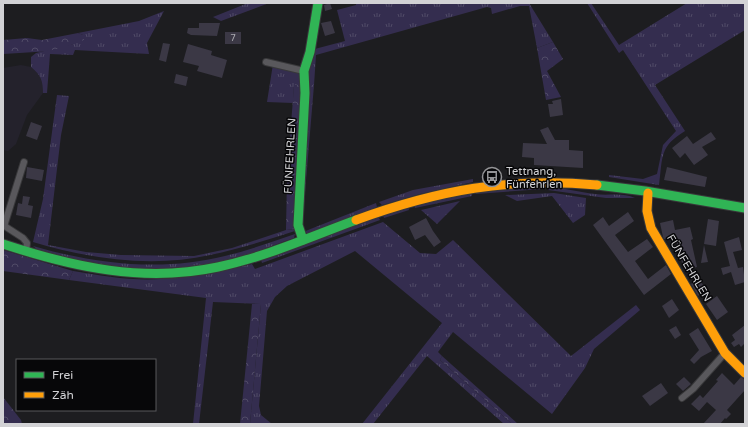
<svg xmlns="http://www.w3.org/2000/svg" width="748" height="427" viewBox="0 0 748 427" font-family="'Varela Round',sans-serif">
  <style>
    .built { fill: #24222c }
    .grass { fill: url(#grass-tufts) }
    .forest { fill: url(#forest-crowns) }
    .building { fill: #3b3845 }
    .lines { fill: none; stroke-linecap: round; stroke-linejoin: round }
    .street-casing { stroke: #38383a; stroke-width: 8 }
    .fast-casing { stroke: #38383a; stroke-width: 11 }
    .slow-casing { stroke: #38383a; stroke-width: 11 }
    .street { stroke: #59585c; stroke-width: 6 }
    .fast { stroke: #30b455; stroke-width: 9 }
    .slow { stroke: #ff9f0a; stroke-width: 9 }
    .labels { text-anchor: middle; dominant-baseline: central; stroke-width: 3; stroke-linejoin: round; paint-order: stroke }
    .number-label { font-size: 9px; fill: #acacb1 }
    .street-label { font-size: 11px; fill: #d2d2d5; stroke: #070709 }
    .poi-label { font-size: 11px; fill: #d2d2d5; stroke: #070709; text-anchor: start }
  </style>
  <defs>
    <pattern id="grass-tufts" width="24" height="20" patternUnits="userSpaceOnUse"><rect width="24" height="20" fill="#342d4f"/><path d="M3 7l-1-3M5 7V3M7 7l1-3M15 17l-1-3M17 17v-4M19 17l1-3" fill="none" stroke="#504b67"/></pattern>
    <pattern id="forest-crowns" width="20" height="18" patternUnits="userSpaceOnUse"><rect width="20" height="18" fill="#342d4f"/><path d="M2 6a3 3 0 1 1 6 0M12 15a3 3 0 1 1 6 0" fill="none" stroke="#504b67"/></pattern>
  </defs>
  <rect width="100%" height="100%" fill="#1d1d20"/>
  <polygon class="built" points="21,65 31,67 40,74 43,84 43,93 27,115 16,144 8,151 3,150 3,68"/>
  <g class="grass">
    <polygon points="248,3 269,3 221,21 213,17"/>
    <polygon points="356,3 529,3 553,42 537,48 529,6 520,6 492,14 491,8 487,7 316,55 314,85 294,85 293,103 267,102 273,64 304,71 311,50 345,41 337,10 356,5"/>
    <path d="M587,3H591L619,45L687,3H745V30L655,85L685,131C659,147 663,156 659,185L609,177V175L643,179L657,174L663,145L676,131L623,50L619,53Z"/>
    <path d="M164,11L147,43L149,54L75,50L73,55L50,54L47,93H43C43,81 41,75 31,67V57L36,53L73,44L83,35L78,33L139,21Z"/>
    <path d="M57,95L69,96L61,135L48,245L86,252L121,255L194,256L232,248L286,230L295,229V231C267,240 239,249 210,255C152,268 90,259 33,242L43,199Z"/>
    <polygon points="473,179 473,182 420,194 382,205 379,202 413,190"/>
    <polygon points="543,187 543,189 476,194 475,191"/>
    <path d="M549,187C565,188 579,192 595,194C609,196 623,192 635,198H606L548,190Z"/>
    <polygon points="472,192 472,196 415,208 414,206"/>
    <polygon points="554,193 586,198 585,215 573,223 552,196 517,201 505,195"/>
    <polygon points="460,201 437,224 421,210"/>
    <polygon points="376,203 377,207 305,235 303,232"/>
    <polygon points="408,207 409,210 384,218 383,215"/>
    <polygon points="378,216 380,220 262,263 261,260"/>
    <path d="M383,222L420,253L436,254L453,240L571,356L636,305L640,310L594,349L585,368L552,414L453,332L438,352L442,356L440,360L512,424H504L427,356L373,424H362L442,323L355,251L287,286L275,297L267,311L259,406L261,415L272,424H250L261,304L213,302L199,424H193L206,298L69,280L73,271C102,276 132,281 161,279C192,278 223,271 252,264L255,269Z"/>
    <path d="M295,234L294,238C271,246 248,256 224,261C175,273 119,272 69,260C57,257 42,255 33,246C95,264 162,272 225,256C249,250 272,242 295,234Z"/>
  </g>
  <g class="forest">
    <path d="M78,33L83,35L84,40C69,46 50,52 35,52C24,53 14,53 3,54V40L27,38L42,40Z"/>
    <polygon points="553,42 563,59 547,71 561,97 546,100 537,48"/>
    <polygon points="305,84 314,85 302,228 286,230 287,179 294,85"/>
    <polygon points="3,250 73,271 69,280 3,271"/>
    <polygon points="252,304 261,304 250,424 240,424"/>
    <polygon points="442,356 518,424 512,424 440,360"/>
    <polygon points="3,397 21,420 22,424 3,424"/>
  </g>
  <g class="building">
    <polygon points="330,3 332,9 325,11 324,5"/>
    <polygon points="331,21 335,33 325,36 321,23"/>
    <polygon points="199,23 220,23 217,36 191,35 187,33 188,28 199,28"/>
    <rect x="225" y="32" width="16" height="12"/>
    <polygon points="163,43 170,44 166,62 159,60"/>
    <polygon points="188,44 212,51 211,55 227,60 222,78 197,71 199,66 183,62"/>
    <polygon points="176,74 188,77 186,86 174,83"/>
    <polygon points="561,99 563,115 550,117 548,104 553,104 552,101"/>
    <polygon points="31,122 42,126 37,140 26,136"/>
    <polygon points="548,127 555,140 569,140 569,150 583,151 583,168 534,165 534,158 522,157 523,143 547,144 540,130"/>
    <polygon points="711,132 716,139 702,147 708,155 694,165 685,153 680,158 672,148 687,136 693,144"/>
    <polygon points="27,167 44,170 42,181 26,178"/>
    <polygon points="667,167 707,177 705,187 664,180"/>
    <polygon points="23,196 30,197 28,205 33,206 31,218 16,215 18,203 22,204"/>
    <polygon points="628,212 634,221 615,235 628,252 647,239 653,247 635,261 648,279 666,265 671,274 644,295 593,225 603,217 609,226"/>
    <polygon points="426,218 433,231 441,242 434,247 425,235 415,240 409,227"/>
    <polygon points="708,219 719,221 716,246 704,244"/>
    <polygon points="673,220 675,230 690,227 693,239 691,240 697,267 684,270 677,243 675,243 674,237 664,239 663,237 660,223"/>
    <polygon points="739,237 742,250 733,252 738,268 743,267 745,282 735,285 731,272 723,275 721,268 730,266 724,242"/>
    <polygon points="704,245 708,262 701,263"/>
    <polygon points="698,278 706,289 698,296 691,284"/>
    <polygon points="717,296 728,312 717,320 706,304"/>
    <polygon points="672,299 679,310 669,318 662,306"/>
    <polygon points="745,325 745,343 741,347 739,344 734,347 731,343 735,340 732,335"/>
    <polygon points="676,326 681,335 675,339 669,330"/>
    <polygon points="698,328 712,351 701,357 694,364 690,360 699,350 689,334"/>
    <polygon points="722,373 734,385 741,377 744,379 745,390 727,410 731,414 726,419 725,418 720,424 703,424 716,410 707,402 699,411 691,404 700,395 703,398 718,381 716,380"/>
    <polygon points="684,377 691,384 683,391 676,384"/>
    <polygon points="661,383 668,393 650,406 642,396"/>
  </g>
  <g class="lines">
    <defs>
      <g id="street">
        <polyline points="266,62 304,71"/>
        <polyline points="3,225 23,238 27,243 26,252"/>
        <polyline points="4,226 24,162"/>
        <polyline points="682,398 693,389 725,353"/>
      </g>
      <g id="fast">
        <polyline points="597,185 645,191 745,208"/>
        <polyline points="303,240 298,225 305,93 304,71 310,52 318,3"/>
        <path d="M3,244C73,267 144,283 218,267C265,257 310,237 356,220"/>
      </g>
      <g id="slow">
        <polyline points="648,193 647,211 651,228 725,353 745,373"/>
        <path d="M356,220C438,190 509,177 597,185"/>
      </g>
    </defs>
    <use href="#street" class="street-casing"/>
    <use href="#fast" class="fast-casing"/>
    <use href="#slow" class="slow-casing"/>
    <use href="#street" class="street"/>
    <use href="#fast" class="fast"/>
    <use href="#slow" class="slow"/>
  </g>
  <defs>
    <symbol id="bus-ring" viewBox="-11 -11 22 22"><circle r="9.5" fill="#070709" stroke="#939396" stroke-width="1.5"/><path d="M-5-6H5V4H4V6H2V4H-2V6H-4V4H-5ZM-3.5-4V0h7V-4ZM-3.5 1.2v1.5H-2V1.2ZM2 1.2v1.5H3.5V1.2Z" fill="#939396"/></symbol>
  </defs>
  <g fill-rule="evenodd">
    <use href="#bus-ring" x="481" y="166" width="22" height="22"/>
  </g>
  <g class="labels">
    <g class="number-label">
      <text x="233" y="38">7</text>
    </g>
    <g class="street-label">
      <text transform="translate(290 156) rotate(-87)">FÜNFEHRLEN</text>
      <text transform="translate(689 268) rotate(59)">FÜNFEHRLEN</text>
    </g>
    <g class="poi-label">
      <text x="506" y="171">Tettnang,<tspan x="506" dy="13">Fünfehrlen</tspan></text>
    </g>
  </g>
  <rect width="748" height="427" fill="none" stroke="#d2d2d5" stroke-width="8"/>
  <rect x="16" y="359" width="140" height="52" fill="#070709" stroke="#58585b"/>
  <rect x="24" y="372" width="20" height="6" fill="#30b455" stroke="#58585b"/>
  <text x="52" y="379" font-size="12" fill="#d2d2d5">Frei</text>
  <rect x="24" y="392" width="20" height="6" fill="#ff9f0a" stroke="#58585b"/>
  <text x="52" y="399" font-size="12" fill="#d2d2d5">Zäh</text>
</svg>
